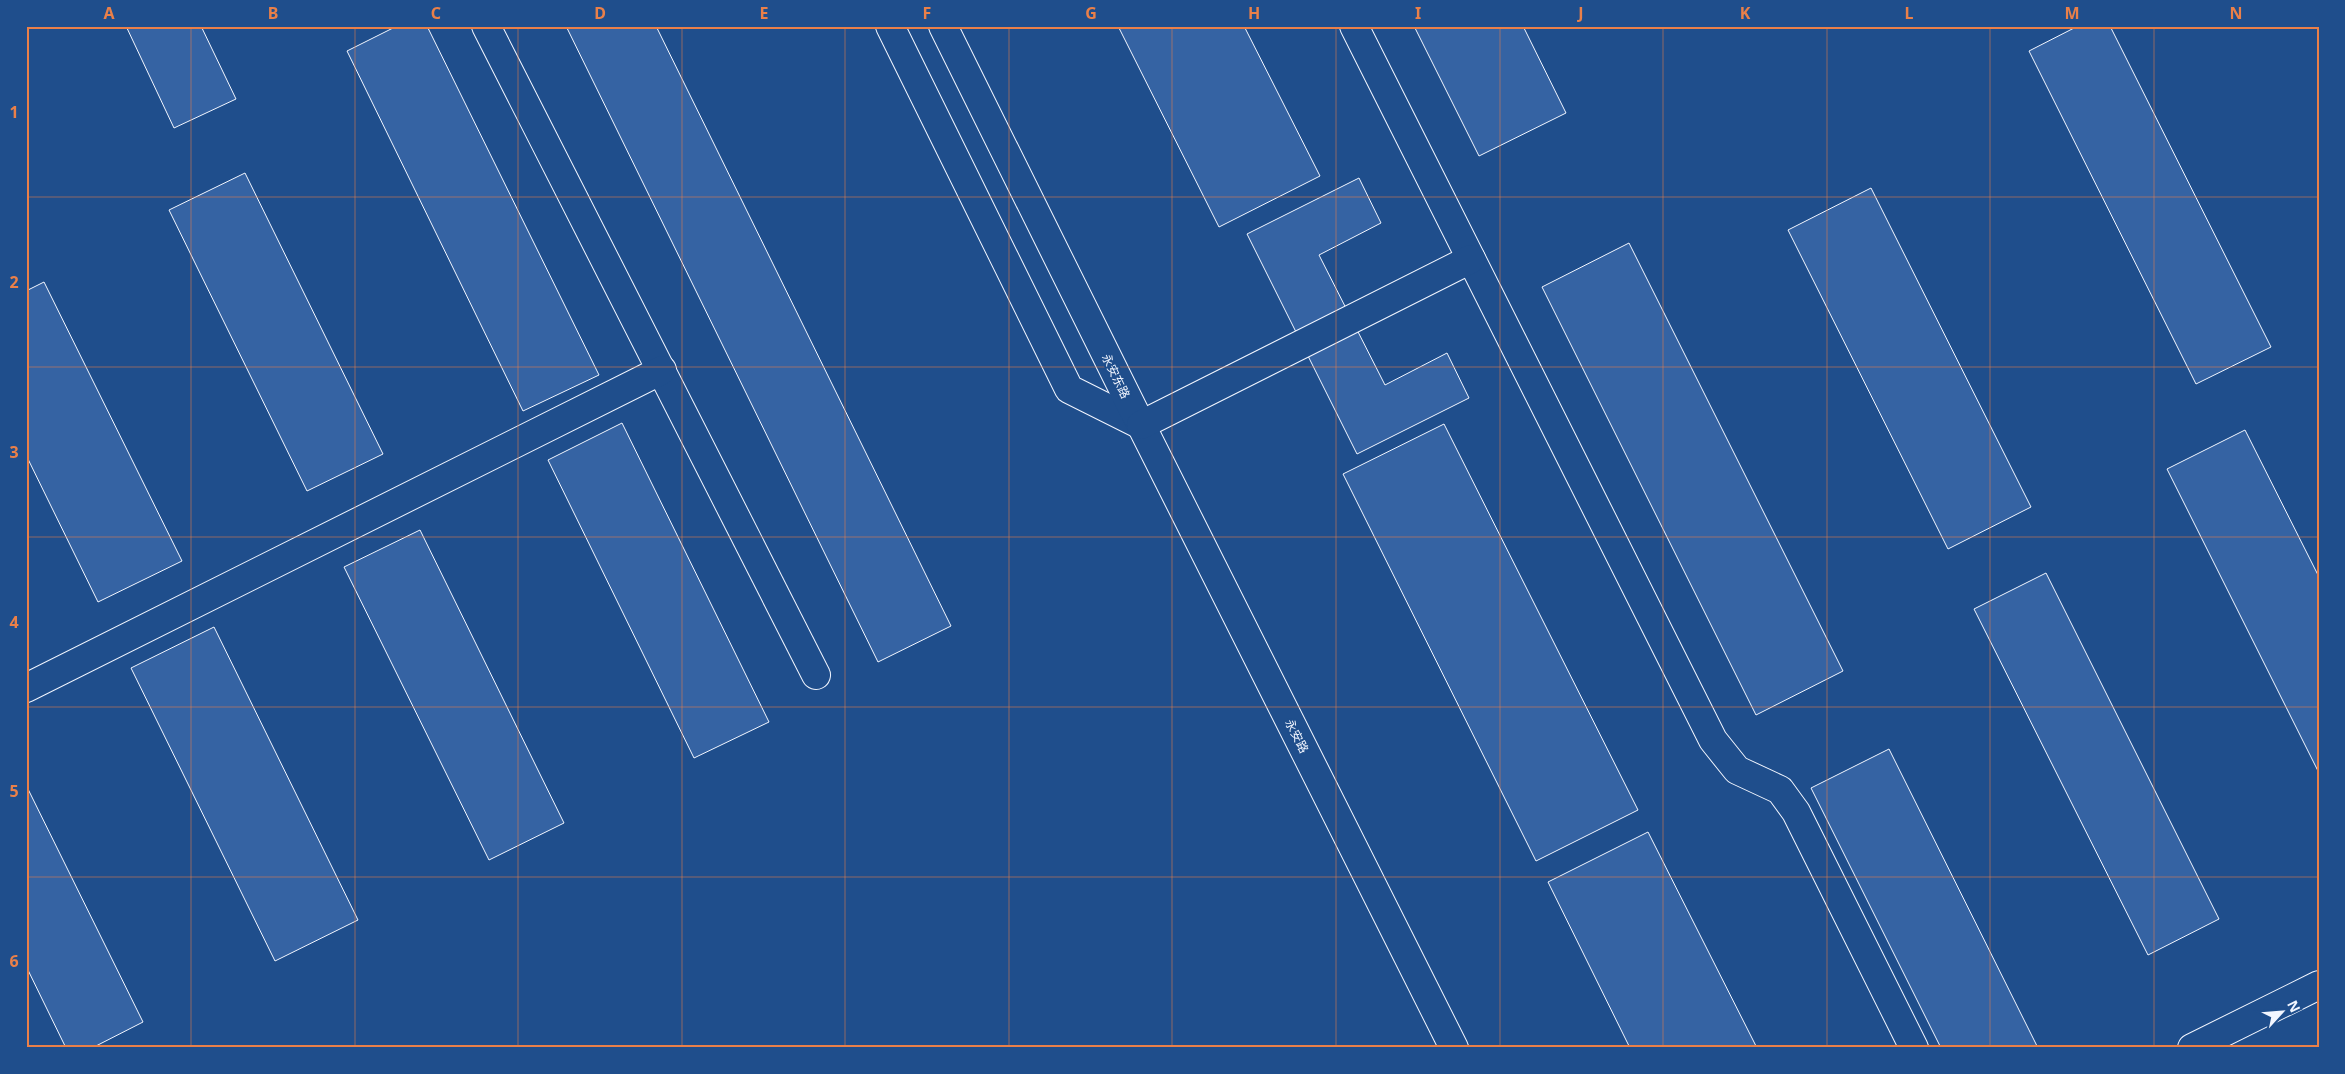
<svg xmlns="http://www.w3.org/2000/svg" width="2345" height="1074" viewBox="0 0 2345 1074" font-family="'Noto Sans','Noto Sans SC',sans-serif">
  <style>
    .building { fill: #3563a3; stroke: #f2f6ff }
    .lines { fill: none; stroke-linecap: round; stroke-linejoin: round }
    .minor-casing { stroke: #f2f6ff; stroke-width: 30 }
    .minor { stroke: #1f4e8c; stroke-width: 28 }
    .grid { fill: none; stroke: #ea8049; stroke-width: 1; stroke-opacity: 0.55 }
    .labels { text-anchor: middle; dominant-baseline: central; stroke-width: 4; stroke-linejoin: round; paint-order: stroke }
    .street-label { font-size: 12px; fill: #f2f6ff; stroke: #1f4e8c }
    .neatline { fill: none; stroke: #ea8049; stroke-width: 2 }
    .grid-label { font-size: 16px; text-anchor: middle; font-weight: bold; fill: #ea8049 }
  </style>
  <rect width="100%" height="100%" fill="#1f4e8c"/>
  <g class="building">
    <polygon points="126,26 201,26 236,99 174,128"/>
    <polygon points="397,26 427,26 599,375 523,411 347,51"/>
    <polygon points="566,26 656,26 951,626 878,662"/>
    <polygon points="1118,26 1244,26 1320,176 1219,227"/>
    <polygon points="1414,26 1523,26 1566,113 1479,156"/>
    <polygon points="2078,26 2110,26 2271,347 2196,384 2029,51"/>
    <polygon points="245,173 383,454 307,491 169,210"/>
    <polygon points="1359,178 1381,223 1319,255 1385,385 1447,353 1469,398 1357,454 1247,234"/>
    <polygon points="1871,188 2031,507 1948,549 1788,230"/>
    <polygon points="1629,243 1843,671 1756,715 1542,287"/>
    <polygon points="44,282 182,561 98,602 26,455 26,291"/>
    <polygon points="622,423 769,722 694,758 548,460"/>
    <polygon points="1444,424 1638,810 1536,861 1343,474"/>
    <polygon points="2245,430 2319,577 2319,773 2167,469"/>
    <polygon points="420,530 564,823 489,860 344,567"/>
    <polygon points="2046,573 2219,919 2148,955 1974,609"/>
    <polygon points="214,627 358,920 275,961 131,668"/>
    <polygon points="1889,749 2038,1048 1941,1048 1811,788"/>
    <polygon points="26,785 143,1022 92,1048 66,1048 26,966"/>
    <polygon points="1648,832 1757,1048 1630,1048 1548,882"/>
  </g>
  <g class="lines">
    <defs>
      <g id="minor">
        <polyline points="486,26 816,675"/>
        <polyline points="890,26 1069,389 1141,425"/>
        <polyline points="943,26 1141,425 1454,1048"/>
        <polyline points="1354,26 1713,740 1737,770 1780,790 1796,812 1914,1048"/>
        <polyline points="1141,425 1471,259"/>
        <polyline points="26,688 662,370"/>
        <polyline points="2192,1048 2319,985"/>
      </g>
    </defs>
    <use href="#minor" class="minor-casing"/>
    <use href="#minor" class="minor"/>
  </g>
  <path class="grid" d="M191,26V1048M355,26V1048M518,26V1048M682,26V1048M845,26V1048M1009,26V1048M1172,26V1048M1336,26V1048M1500,26V1048M1663,26V1048M1827,26V1048M1990,26V1048M2154,26V1048M26,197H2319M26,367H2319M26,537H2319M26,707H2319M26,877H2319"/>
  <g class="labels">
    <g class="street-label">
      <text transform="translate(1116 376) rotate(64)">永安东路</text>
      <text transform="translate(1297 736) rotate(63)">永安路</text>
    </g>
  </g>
  <rect width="2345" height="1074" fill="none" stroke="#1f4e8c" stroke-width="55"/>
  <g transform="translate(2282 1012) rotate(64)" stroke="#1f4e8c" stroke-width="4" paint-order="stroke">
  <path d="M0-4L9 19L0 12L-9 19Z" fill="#f2f6ff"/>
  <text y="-8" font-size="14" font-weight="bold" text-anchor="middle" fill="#f2f6ff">N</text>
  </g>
  <rect x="28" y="28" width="2290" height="1018" class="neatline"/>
  <g class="grid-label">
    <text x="109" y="19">A</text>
    <text x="273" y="19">B</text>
    <text x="436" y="19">C</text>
    <text x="600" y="19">D</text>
    <text x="764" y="19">E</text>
    <text x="927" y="19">F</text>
    <text x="1091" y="19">G</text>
    <text x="1254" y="19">H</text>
    <text x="1418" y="19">I</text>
    <text x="1581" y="19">J</text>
    <text x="1745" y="19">K</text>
    <text x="1909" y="19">L</text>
    <text x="2072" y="19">M</text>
    <text x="2236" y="19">N</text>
    <text x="14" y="118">1</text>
    <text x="14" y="288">2</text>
    <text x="14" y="458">3</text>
    <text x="14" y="628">4</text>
    <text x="14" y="797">5</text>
    <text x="14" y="967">6</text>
  </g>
</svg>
